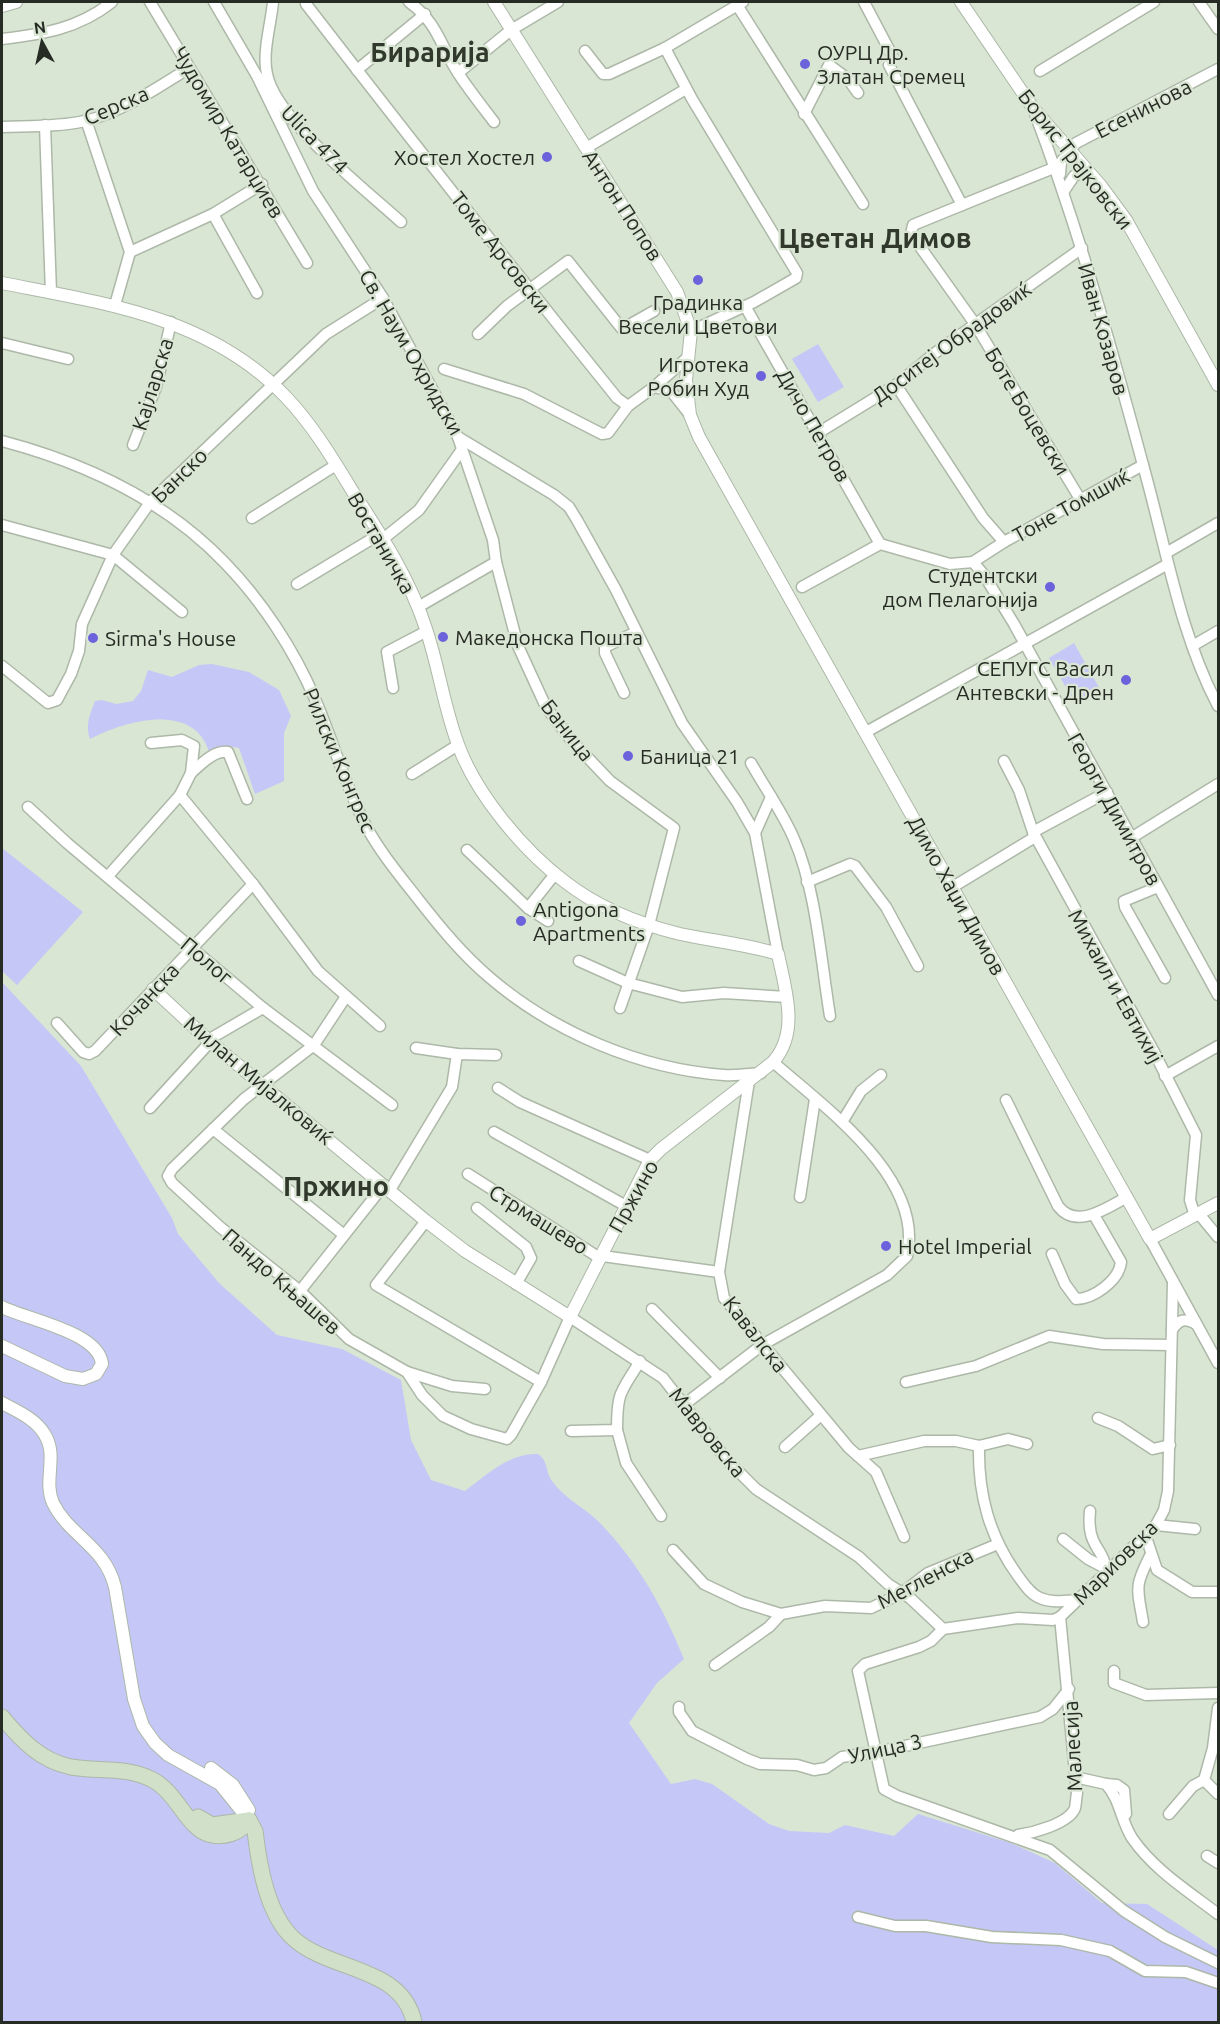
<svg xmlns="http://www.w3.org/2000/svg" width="1220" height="2024" viewBox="0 0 1220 2024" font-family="Ubuntu,sans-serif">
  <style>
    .green { fill: #c5c7f7 }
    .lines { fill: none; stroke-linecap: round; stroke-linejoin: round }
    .minor-casing { stroke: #adb8a8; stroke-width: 13 }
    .tertiary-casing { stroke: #adb8a8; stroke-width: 14 }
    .secondary-casing { stroke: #adb8a8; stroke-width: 17 }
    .minor { stroke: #fff; stroke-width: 10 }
    .tertiary { stroke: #fff; stroke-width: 12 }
    .secondary { stroke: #d1e0c9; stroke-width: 15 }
    .poi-dot { fill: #6c63dc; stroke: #dae6d4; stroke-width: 2 }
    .labels { text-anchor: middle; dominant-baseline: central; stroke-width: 4.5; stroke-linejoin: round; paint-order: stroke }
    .poi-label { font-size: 21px; fill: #262b24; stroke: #dae6d4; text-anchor: start }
    .street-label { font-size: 21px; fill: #262b24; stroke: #dae6d4 }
    .district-label { font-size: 27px; font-weight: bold; fill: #30392c; stroke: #dae6d4 }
  </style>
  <rect width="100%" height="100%" fill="#dae6d4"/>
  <g class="green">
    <polygon points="818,344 844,387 818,402 792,359"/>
    <polygon points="1074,643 1101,691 1076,705 1049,658"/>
    <path d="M212,664L249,672L279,690L291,716L284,733V781L255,794L239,748L227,746L209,752C194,701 124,721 90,739C85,725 90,714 95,701L102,700L116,704L133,701L141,691L148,670L172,677L199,665Z"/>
    <polygon points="2,848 83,912 17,985 2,971"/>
    <path d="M2,982L81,1066L172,1218L178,1234L219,1283L277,1335L342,1349L401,1380L411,1440L431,1480L465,1491C486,1475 511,1452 538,1454C549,1462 545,1471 552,1481C563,1497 583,1507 597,1520C637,1560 663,1607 684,1659L657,1683L629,1723L671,1784L695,1779L712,1784L769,1824L789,1831L829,1833L845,1825L894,1836L918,1814L1011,1843L1055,1863L1102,1903L1147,1904L1218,1950V2022H2Z"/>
  </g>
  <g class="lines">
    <defs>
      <g id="minor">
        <polyline points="150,2 307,263"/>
        <polyline points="214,2 257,76 313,191 383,298 458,437 554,495 569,507 577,520 616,590 682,723 737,802 755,833 778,954"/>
        <path d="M273,2C271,24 262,53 267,74C275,119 366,190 401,222"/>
        <path d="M409,2C438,23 440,45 458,73C469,90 482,106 494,122"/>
        <polyline points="864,2 893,57"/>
        <polyline points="1199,2 1218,29"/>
        <path d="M306,4C408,136 512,268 617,398L628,406"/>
        <polyline points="737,5 863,204"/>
        <path d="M2,39C43,34 78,29 112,2"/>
        <polyline points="665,48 692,99 797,273 796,278 754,302 691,331"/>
        <polyline points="585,51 603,74 609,74 665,48 743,2"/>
        <polyline points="889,65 962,205 1056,167"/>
        <polyline points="357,70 425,14"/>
        <polyline points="1040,71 1154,2"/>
        <polyline points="458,73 511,30 558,2"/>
        <path d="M1034,111C1079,230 1113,353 1146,476C1167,553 1181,636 1218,706"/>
        <polyline points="804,114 829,65 848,79 858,93"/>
        <polyline points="86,120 130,252 115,305"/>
        <polyline points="45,125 51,293"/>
        <path d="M2,127C29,126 58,127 85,121C122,112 157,88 189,68"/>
        <polyline points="586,148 686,89"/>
        <polyline points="1060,174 1061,162 1076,143 1218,69"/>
        <polyline points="1064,191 1074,176 1087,170"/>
        <polyline points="962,205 913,225 911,234 975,324 1080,499"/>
        <polyline points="213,214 257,293"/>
        <polyline points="130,252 213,214 262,184"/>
        <polyline points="745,306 880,544"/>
        <polyline points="478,334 507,306 568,261 622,329 654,311"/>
        <polyline points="2,343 68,359"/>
        <polyline points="444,369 524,394 602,434 608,433 628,406 654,387 671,391 690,415"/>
        <polyline points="896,385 983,518 1004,542"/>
        <polyline points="654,387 687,358"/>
        <polyline points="818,433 896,385 935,353 1082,248"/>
        <polyline points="458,437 493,540 496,562 518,646 546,707 571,740 610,781 674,828 649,925 620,1008"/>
        <path d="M2,441C85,463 164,499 225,563C262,601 294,650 315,699C333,740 345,786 366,826C380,852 400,876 418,899C440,927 462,954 489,977C553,1032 640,1069 724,1075C736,1076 749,1074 761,1073"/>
        <polyline points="133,445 156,387 171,322"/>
        <polyline points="252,518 336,465"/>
        <polyline points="2,525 113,555 182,612"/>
        <polyline points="383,539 419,510 461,451"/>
        <polyline points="1166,553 1218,523"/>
        <polyline points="973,562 984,575 1014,624 1218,995"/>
        <polyline points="297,584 380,534"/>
        <polyline points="802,587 880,544 950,564 973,562 1004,542 1143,465"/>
        <polyline points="418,607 496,562"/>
        <polyline points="1194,645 1218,631"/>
        <polyline points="2,666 48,703 57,700 71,674 79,651 82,624 113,555 151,501 326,334 383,298"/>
        <polyline points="393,688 387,652 427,631"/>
        <polyline points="624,693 605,653 605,647 636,632"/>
        <polyline points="866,732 1168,564"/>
        <polyline points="151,743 182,740 194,746 191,773 180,795"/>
        <polyline points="1004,761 1019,790 1033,832 1154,1052 1196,1135 1190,1200 1195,1216"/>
        <path d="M751,763C765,788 783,813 794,839C816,889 821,961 830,1016"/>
        <path d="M191,773C201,764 214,750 228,752L247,799"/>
        <polyline points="412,774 458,745"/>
        <polyline points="28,807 67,843 263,1008 392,1105"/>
        <polyline points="1033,832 1107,792"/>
        <polyline points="755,833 771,797"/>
        <polyline points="1131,838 1218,784"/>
        <polyline points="467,850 528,908 548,921"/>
        <polyline points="108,876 180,795 253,884 318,971 380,1026"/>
        <polyline points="807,882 850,864 855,866 886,907 918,966"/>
        <polyline points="956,885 1035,837"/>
        <polyline points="1158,887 1124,901 1125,907 1165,978"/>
        <polyline points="528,908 555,874"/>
        <polyline points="579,961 628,983 682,997 724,993 787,997"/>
        <polyline points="345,998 314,1045 244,1099 172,1169 168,1176 172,1183 220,1227 300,1291 349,1339 407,1372 422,1395 443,1416 471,1429 507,1439 511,1435 541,1382 570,1317 663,1378 727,1460 756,1489 859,1557 888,1584 910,1598 943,1629 1018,1618 1053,1620 1060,1617 1156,1525 1164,1510 1168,1491 1173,1282"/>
        <polyline points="57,1023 83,1052 89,1054 95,1051 253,884"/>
        <polyline points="208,1040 263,1008"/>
        <polyline points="416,1048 457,1054 496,1055"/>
        <polyline points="1165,1076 1218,1046"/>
        <polyline points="749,1081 719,1272 724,1298 849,1448 876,1472 904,1537"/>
        <polyline points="498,1088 520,1102 650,1160"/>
        <path d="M1006,1100L1058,1206C1076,1230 1107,1208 1127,1197"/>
        <polyline points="150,1108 211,1041"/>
        <polyline points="842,1122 861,1091 881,1075"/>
        <polyline points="213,1129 344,1235"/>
        <polyline points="494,1132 626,1206"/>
        <polyline points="468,1174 595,1255 719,1272"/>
        <polyline points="390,1190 452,1087 457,1054"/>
        <polyline points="800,1197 815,1099"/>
        <polyline points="477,1208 526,1247 531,1258 516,1284"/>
        <polyline points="1199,1214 1218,1237"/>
        <polyline points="426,1221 376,1285 541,1382"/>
        <polyline points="1150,1239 1218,1363"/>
        <path d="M1052,1254L1065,1284L1076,1299C1093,1299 1119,1281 1121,1262L1094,1215"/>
        <polyline points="300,1291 384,1185"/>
        <polyline points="652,1309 720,1378"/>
        <path d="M1172,1330C1179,1319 1185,1318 1196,1324"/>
        <polyline points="407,1372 452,1386 485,1389"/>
        <polyline points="906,1382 976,1366 1049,1336 1103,1344 1171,1345"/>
        <path d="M685,1404L762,1345L887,1275L907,1256C925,1178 824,1107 773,1062"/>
        <polyline points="1098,1418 1118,1426 1153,1449 1170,1445"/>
        <polyline points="617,1430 626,1463 661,1516"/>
        <path d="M571,1431L617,1430C617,1390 621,1393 640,1361"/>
        <path d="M979,1446C978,1494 989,1536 1018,1576C1024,1584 1030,1594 1040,1598C1052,1603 1064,1601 1077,1600"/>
        <polyline points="785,1447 821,1415"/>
        <polyline points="858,1456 924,1441 956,1441 979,1446 1008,1439 1027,1444"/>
        <path d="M1090,1511C1089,1521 1089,1531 1093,1540C1097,1550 1104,1555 1105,1566"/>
        <polyline points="1156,1525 1195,1529"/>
        <polyline points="1146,1537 1157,1570 1192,1592 1218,1592"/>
        <polyline points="1063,1539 1088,1559 1109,1570"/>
        <polyline points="673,1550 704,1584 742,1602 781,1614 825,1606 871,1608 902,1593 928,1573 998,1544"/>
        <path d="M1143,1622C1137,1587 1134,1587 1151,1554"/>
        <polyline points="943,1629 931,1641 919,1647 865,1664 858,1671 884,1789 897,1796 1050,1850 1124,1911 1165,1937 1218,1963"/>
        <polyline points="715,1665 769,1627 781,1614"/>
        <polyline points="1114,1671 1114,1683 1146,1695 1218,1693"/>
        <polyline points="679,1707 679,1712 692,1731 747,1759 760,1764 797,1765 814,1770 826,1768 842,1757 877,1752 1040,1717 1053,1709 1069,1689"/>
        <path d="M1075,1777L1106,1784C1120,1799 1121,1821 1132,1838C1154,1870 1188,1891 1218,1914"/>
        <polyline points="1204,1780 1218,1794"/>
        <polyline points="1106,1784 1117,1785 1124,1790 1126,1814"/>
        <polyline points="1169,1814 1193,1786 1204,1780 1213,1748 1218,1708"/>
        <path d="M1018,1835C1032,1833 1069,1824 1075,1808C1076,1804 1076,1798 1077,1793L1060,1617"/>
        <polyline points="1207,1856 1218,1863"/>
        <polyline points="858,1917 895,1926 926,1926 992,1937 1061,1940 1110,1951 1145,1971 1186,1972 1218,1983"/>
      </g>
      <g id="tertiary">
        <polyline points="494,2 677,292 691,331 686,380 690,415 699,437 1150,1239 1218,1203"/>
        <polyline points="961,2 1033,108 1101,186 1126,220 1218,385"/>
        <polyline points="2,6 16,2"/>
        <path d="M2,283C104,303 209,317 285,396C312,424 333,459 353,492C381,535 410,579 426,629C439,667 444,709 459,747C477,795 523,850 564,881C597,907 639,924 680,934C713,941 746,944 778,954C785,989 800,1032 773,1062L661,1149L650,1160L570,1317L465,1251L426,1221L208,1040L153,989"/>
        <path d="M2,1307C28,1320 99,1332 102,1364L96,1374L83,1379L65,1376L2,1346"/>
        <path d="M2,1403C17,1411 36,1419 45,1435C58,1456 43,1481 53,1503C69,1536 105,1546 115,1587L134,1699L143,1726L155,1743L168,1755L220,1784L249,1820"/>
        <polyline points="211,1768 233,1785 249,1810"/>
      </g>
      <g id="secondary">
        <path d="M2,1717C21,1740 41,1761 71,1767C100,1772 126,1766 153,1780C177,1793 187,1827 208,1834C223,1839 241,1833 249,1820"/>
        <polyline points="198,1817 212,1825 249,1820"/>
        <path d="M249,1820L255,1831C259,1865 267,1915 294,1939C331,1972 402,1966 414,2022"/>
      </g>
    </defs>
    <use href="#minor" class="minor-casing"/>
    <use href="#tertiary" class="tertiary-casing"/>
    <use href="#secondary" class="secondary-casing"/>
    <use href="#minor" class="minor"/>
    <use href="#tertiary" class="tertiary"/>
    <use href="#secondary" class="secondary"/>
  </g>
  <g class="poi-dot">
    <circle cx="805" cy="64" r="6"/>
    <circle cx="547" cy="157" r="6"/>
    <circle cx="698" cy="280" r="6"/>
    <circle cx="761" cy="376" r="6"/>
    <circle cx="1050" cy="587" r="6"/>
    <circle cx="443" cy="637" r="6"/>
    <circle cx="93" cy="638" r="6"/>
    <circle cx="1126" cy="680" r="6"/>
    <circle cx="628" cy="756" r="6"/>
    <circle cx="521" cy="921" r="6"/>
    <circle cx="886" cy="1246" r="6"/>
  </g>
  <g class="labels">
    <g class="poi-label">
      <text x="817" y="52">ОУРЦ Др.<tspan x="817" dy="24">Златан Сремец</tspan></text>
      <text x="535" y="157" text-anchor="end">Хостел Хостел</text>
      <text x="698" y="302" text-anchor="middle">Градинка<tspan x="698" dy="24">Весели Цветови</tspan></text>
      <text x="749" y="364" text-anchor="end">Игротека<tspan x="749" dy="24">Робин Худ</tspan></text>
      <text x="1038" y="575" text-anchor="end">Студентски<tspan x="1038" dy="24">дом Пелагонија</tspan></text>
      <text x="455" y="637">Македонска Пошта</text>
      <text x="105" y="638">Sirma's House</text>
      <text x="1114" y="668" text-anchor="end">СЕПУГС Васил<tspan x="1114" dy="24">Антевски - Дрен</tspan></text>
      <text x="640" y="756">Баница 21</text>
      <text x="533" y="909">Antigona<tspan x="533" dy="24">Apartments</tspan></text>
      <text x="898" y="1246">Hotel Imperial</text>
    </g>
    <g class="street-label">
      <text transform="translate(116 105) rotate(-23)">Серска</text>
      <text transform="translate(1143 108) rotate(-27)">Есенинова</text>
      <text transform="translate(229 132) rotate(59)">Чудомир Катарџиев</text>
      <text transform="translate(315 139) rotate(46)">Ulica 474</text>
      <text transform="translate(1076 159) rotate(52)">Борис Трајковски</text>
      <text transform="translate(623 205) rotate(57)">Антон Попов</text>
      <text transform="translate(501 252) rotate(52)">Томе Арсовски</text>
      <text transform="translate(1104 329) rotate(74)">Иван Козаров</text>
      <text transform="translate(951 342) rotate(-36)">Доситеј Обрадовиќ</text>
      <text transform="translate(412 352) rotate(60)">Св. Наум Охридски</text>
      <text transform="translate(152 384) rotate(-73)">Кајларска</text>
      <text transform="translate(1028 411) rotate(59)">Боте Боцевски</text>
      <text transform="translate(814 425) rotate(60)">Дичо Петров</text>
      <text transform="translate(179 475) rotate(-44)">Банско</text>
      <text transform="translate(1071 505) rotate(-29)">Тоне Томшиќ</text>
      <text transform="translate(382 543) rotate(60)">Востаничка</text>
      <text transform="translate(568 730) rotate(52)">Баница</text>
      <text transform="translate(340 760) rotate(67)">Рилски Конгрес</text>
      <text transform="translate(1115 809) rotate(61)">Георги Димитров</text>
      <text transform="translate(957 895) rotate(61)">Димо Хаџи Димов</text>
      <text transform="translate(207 960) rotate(40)">Полог</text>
      <text transform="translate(1116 986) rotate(61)">Михаил и Евтихиј</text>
      <text transform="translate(144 999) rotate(-47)">Кочанска</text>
      <text transform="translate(259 1080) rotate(40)">Милан Мијалковиќ</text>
      <text transform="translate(633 1196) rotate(-61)">Пржино</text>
      <text transform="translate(539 1219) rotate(32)">Стрмашево</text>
      <text transform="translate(282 1281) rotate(41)">Пандо Књашев</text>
      <text transform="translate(756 1334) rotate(52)">Кавалска</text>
      <text transform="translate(708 1432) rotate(51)">Мавровска</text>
      <text transform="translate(1115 1562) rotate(-45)">Мариовска</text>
      <text transform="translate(925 1578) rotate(-28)">Мегленска</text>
      <text transform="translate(1072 1746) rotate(-93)">Малесија</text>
      <text transform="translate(885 1748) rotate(-12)">Улица 3</text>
    </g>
    <g class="district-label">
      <text x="430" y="52">Бирарија</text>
      <text x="875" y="238">Цветан Димов</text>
      <text x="336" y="1186">Пржино</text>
    </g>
  </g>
  <rect width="1220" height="2024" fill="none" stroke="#262b24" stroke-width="6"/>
  <g transform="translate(42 42) rotate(352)" stroke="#dae6d4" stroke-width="4.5" paint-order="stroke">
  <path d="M0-4.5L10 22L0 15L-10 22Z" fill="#262b24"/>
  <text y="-9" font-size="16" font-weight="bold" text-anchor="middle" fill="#262b24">N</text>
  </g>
</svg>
